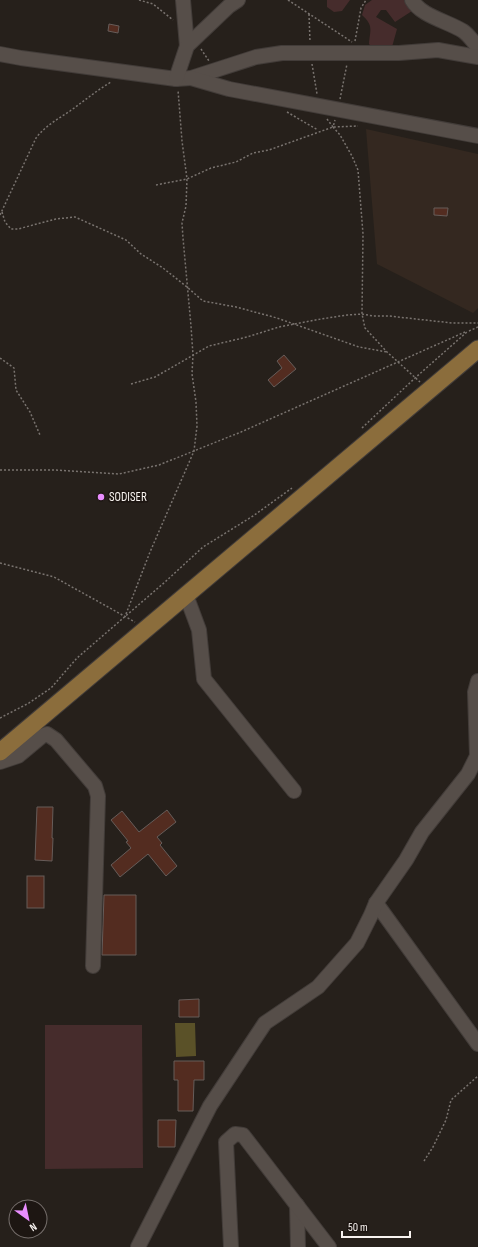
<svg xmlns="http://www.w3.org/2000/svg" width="478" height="1247" viewBox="0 0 478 1247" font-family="'Sofia Sans Condensed',sans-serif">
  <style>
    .built { fill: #342820 }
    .green { fill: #462c2c }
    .water { fill: #5a5128 }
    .building { fill: #532c20; stroke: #665c59 }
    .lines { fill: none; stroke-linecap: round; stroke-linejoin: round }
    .minor-casing { stroke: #423c39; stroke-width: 16 }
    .major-casing { stroke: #423c39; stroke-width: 19 }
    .path { stroke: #79736f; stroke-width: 1.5; stroke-dasharray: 2 2; stroke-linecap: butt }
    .minor { stroke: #564e49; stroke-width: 14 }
    .major { stroke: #8b6d3c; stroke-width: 17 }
    .poi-dot { fill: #e98dfe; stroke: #1d1612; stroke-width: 1.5 }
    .labels { text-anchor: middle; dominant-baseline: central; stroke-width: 3.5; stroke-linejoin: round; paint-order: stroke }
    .poi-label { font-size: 13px; fill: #f8f3f0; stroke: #1d1612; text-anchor: start }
  </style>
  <rect width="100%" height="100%" fill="#26201b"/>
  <polygon class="built" points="366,129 478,154 478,308 473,313 377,264"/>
  <g class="green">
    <polygon points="327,0 350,0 342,11 334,12 327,7"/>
    <path d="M372,0H404L407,2L412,11L395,22L386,10H381L376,17L397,29L392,47L374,50L369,44C370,30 374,26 362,15L365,5Z"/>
    <polygon points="45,1025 142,1025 143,1168 45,1169"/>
  </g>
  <polygon class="water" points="175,1023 195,1023 196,1056 176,1057"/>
  <g class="building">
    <polygon points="109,24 119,26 118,33 108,31"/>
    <polygon points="434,208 448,208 447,216 434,215"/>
    <polygon points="284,355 296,369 274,387 268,380 282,368 277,361"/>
    <polygon points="37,807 53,807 52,838 53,838 52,861 35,860"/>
    <polygon points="167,810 176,822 157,837 162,843 160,845 177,866 166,876 148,854 120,877 111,865 131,848 126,842 128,841 111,820 122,811 139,832"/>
    <rect x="27" y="876" width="17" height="32"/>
    <polygon points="104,895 136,895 136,955 102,955"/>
    <polygon points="199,999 199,1017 179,1017 179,1000"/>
    <polygon points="174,1061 204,1061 204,1080 194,1080 193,1111 178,1111 178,1080 174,1080"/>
    <polygon points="158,1120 176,1120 175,1147 158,1147"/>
  </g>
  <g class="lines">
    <defs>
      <g id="minor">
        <polyline points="183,0 187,46"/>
        <path d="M412,0C421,16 447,21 463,31C469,35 473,42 478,47"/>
        <polyline points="0,54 21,58 176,79 191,78 256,57 282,53 399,53 438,50 478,57"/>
        <polyline points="191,78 229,89 478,136"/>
        <polyline points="176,79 187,46 229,6 238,0"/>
        <polyline points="186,595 199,630 204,679 294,791"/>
        <polyline points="0,762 18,756 42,736 47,734 56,740 95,786 98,796 93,966"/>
        <polyline points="376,903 478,1044"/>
        <polyline points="297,1205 298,1247"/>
        <polyline points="138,1247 210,1106 265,1023 318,987 357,943 371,915 376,903 406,860 422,832 468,774 477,756 475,692 478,681"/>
        <polyline points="231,1247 226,1142 235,1134 243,1135 329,1247"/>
      </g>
      <polyline id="major" points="0,752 478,349"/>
    </defs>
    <use href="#minor" class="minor-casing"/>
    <use href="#major" class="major-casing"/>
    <g class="path">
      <polyline points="139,0 153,4 173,20"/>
      <polyline points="288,0 352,42"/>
      <polyline points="309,14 310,42"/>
      <polyline points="355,41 361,8 366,0"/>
      <polyline points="201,49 209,61"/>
      <polyline points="312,64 317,94"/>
      <polyline points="340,99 347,64"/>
      <polyline points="287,112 318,130"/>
      <polyline points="327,119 333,127 335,120"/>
      <polyline points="333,127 340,135 352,156 358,170 363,234 362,314 365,328 387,352 420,382"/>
      <polyline points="156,185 187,179 211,168 236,162 253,153 269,150 333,127 358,126"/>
      <polyline points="2,212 5,222 11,229 18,229 56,219 75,217 126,240 141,254 163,268 187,287 203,301 236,307 277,318 359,347 387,352"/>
      <path d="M0,215L36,138C45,126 58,119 70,111C84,101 96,91 111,82"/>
      <polyline points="469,331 478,327"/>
      <polyline points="0,358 14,368 16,390 30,412 40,435"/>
      <polyline points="131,384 155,377 209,346 247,337 279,327 321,319 347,315 362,314 373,316 389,316 452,323 478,323"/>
      <polyline points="362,428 415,378 468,331"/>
      <polyline points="0,470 54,470 119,474 159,465 241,432 465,332"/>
      <polyline points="0,563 54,577 135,622"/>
      <polyline points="126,614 150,552 194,451 197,426 196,402 192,374 193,355 191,326 183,238 182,223 186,206 187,179 182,141 178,90"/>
      <polyline points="0,718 29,703 51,688 77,658 165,582 203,547 253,516 292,488"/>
      <polyline points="424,1161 433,1147 446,1120 451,1100 478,1076"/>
    </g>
    <use href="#minor" class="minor"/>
    <use href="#major" class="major"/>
  </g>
  <circle class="poi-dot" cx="101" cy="497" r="4"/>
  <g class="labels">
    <g class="poi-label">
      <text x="109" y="497">SODISER</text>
    </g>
  </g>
  <g transform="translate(28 1219) rotate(147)"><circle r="19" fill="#1d1612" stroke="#756e6b"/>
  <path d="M0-3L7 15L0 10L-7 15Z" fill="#e98dfe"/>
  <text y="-6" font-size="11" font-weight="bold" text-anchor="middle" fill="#f8f3f0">N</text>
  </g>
  <path d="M342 1231v6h68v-6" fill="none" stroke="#f8f3f0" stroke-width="2"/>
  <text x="348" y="1231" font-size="12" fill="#f8f3f0" stroke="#1d1612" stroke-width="3" paint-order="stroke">50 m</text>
</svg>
